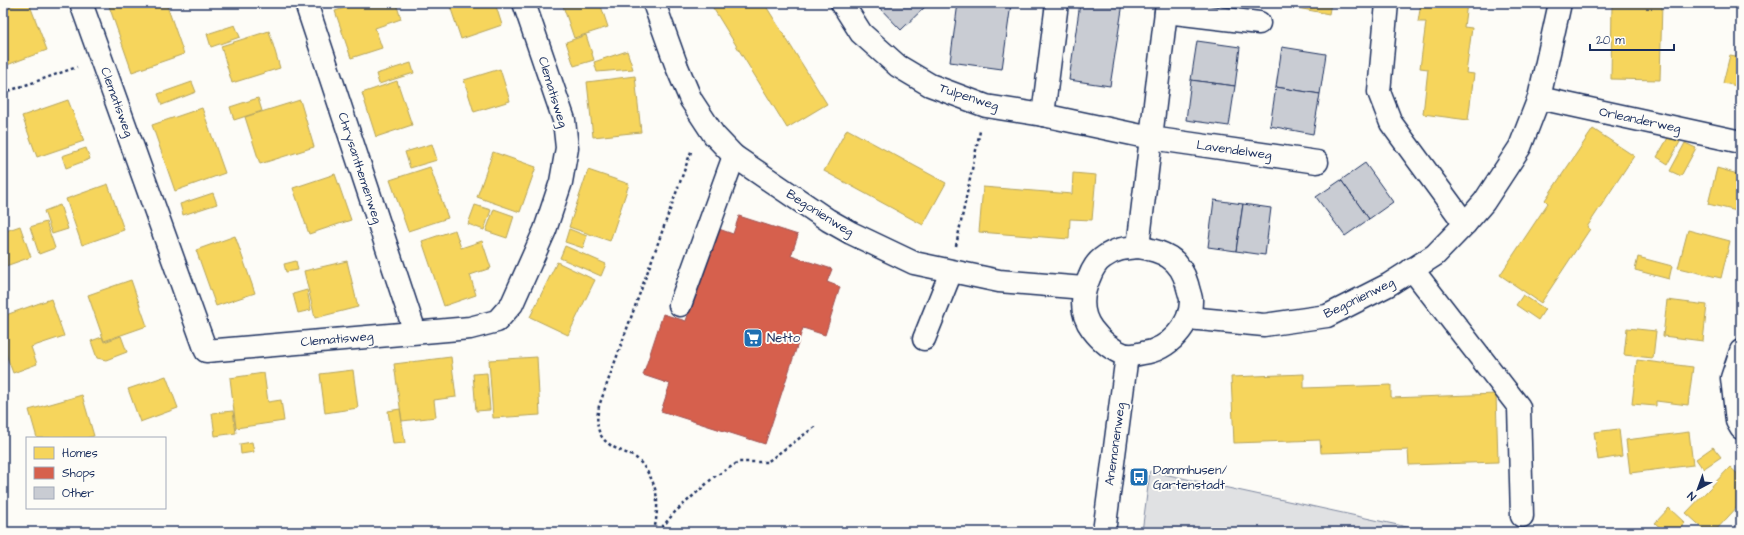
<svg xmlns="http://www.w3.org/2000/svg" width="1744" height="535" viewBox="0 0 1744 535" font-family="'Architects Daughter',sans-serif">
  <style>
    .green { fill: #e0e1e3; stroke: #7e88a0 }
    .homes { fill: #f6d55c; stroke: #b4a35d }
    .shops { fill: #d6604d; stroke: #9e5152 }
    .building { fill: #c9ccd3; stroke: #1b2f5e }
    .lines { fill: none; stroke-linecap: round; stroke-linejoin: round }
    .minor-casing { stroke: #1b2f5e; stroke-width: 25 }
    .path { stroke: #1b2f5e; stroke-width: 2.5; stroke-dasharray: 3 3; stroke-linecap: butt }
    .minor { stroke: #fdfcf7; stroke-width: 22 }
    .labels { text-anchor: middle; dominant-baseline: central; stroke-width: 4; stroke-linejoin: round; paint-order: stroke }
    .street-label { font-size: 13px; fill: #1b2f5e; stroke: #fdfcf7 }
    .poi-label { font-size: 13px; fill: #1b2f5e; stroke: #fdfcf7; text-anchor: start }
  </style>
  <rect width="100%" height="100%" fill="#fdfcf7"/>
  <filter id="ink" filterUnits="userSpaceOnUse"><feTurbulence type="fractalNoise" baseFrequency=".025" numOctaves="2"/><feDisplacementMap in="SourceGraphic" scale="8" xChannelSelector="R" yChannelSelector="G"/><feConvolveMatrix kernelMatrix="1 2 1 2 8 2 1 2 1" color-interpolation-filters="sRGB"/></filter>
  <g filter="url(#ink)">
    <polygon class="green" points="1150,471 1430,532 1142,532"/>
    <g class="homes">
      <polygon points="21,3 29,3 47,50 7,65 3,54 3,9"/>
      <polygon points="119,3 166,3 184,54 132,72 109,6"/>
      <polygon points="360,3 396,3 401,19 375,28 382,48 351,58 335,11"/>
      <polygon points="449,3 495,3 502,25 461,39"/>
      <polygon points="562,3 600,3 608,27 574,38"/>
      <polygon points="710,3 764,3 827,104 787,128"/>
      <polygon points="1293,3 1331,3 1329,14 1292,7"/>
      <polygon points="1421,3 1467,3 1464,27 1472,28 1466,73 1474,74 1468,120 1423,114 1428,69 1420,68 1426,22 1418,22"/>
      <polygon points="1612,3 1662,3 1660,80 1611,79"/>
      <polygon points="235,25 240,37 211,47 207,34"/>
      <polygon points="269,31 280,68 232,83 221,46"/>
      <polygon points="586,35 594,60 574,66 566,42"/>
      <polygon points="627,51 633,69 597,72 594,62"/>
      <polygon points="1730,55 1741,57 1741,69 1737,86 1723,83"/>
      <polygon points="411,63 414,73 379,84 376,74"/>
      <polygon points="500,69 510,101 474,112 464,80"/>
      <polygon points="635,76 641,132 593,137 587,82"/>
      <polygon points="397,81 412,125 376,137 362,93"/>
      <polygon points="192,82 196,92 162,105 158,94"/>
      <polygon points="258,98 262,111 234,120 230,107"/>
      <polygon points="68,100 84,141 37,157 22,116"/>
      <polygon points="300,100 314,147 260,164 245,117"/>
      <polygon points="202,108 225,173 175,191 152,125"/>
      <polygon points="847,129 946,183 923,225 824,171"/>
      <polygon points="1593,129 1634,156 1587,227 1590,229 1541,303 1500,275 1548,203 1545,200"/>
      <polygon points="1669,136 1680,142 1668,164 1657,157"/>
      <polygon points="1685,143 1696,148 1681,176 1670,171"/>
      <polygon points="432,144 437,160 410,168 405,152"/>
      <polygon points="86,148 90,159 66,168 62,156"/>
      <polygon points="493,152 536,167 520,212 477,197"/>
      <polygon points="430,167 448,218 408,231 390,180"/>
      <polygon points="1717,168 1741,175 1741,212 1708,204"/>
      <polygon points="588,170 629,184 610,241 569,227"/>
      <polygon points="1073,173 1096,175 1092,220 1070,219 1069,239 979,232 983,187 1072,194"/>
      <polygon points="335,174 351,220 309,234 293,188"/>
      <polygon points="108,184 124,230 82,245 66,199"/>
      <polygon points="213,193 217,204 183,215 180,204"/>
      <polygon points="60,205 68,229 52,234 44,211"/>
      <polygon points="475,205 491,210 484,230 468,224"/>
      <polygon points="494,209 514,216 507,238 486,231"/>
      <polygon points="46,222 55,248 39,254 30,227"/>
      <polygon points="20,226 31,257 3,267 3,232"/>
      <polygon points="569,229 587,236 583,248 565,242"/>
      <polygon points="455,230 461,248 482,241 491,268 470,275 476,295 444,306 422,241"/>
      <polygon points="1688,230 1730,241 1721,278 1678,268"/>
      <polygon points="235,236 255,293 216,306 196,250"/>
      <polygon points="565,246 606,264 601,276 560,258"/>
      <polygon points="1638,257 1672,266 1669,279 1635,270"/>
      <polygon points="296,261 298,270 286,272 284,264"/>
      <polygon points="347,261 358,307 315,318 304,271"/>
      <polygon points="557,262 595,280 568,335 530,317"/>
      <polygon points="131,280 147,326 104,341 88,295"/>
      <polygon points="307,290 311,310 298,313 293,294"/>
      <polygon points="1523,295 1545,309 1538,320 1516,305"/>
      <polygon points="51,299 64,336 31,347 37,364 13,373 3,346 3,316"/>
      <polygon points="1667,300 1707,305 1703,341 1663,336"/>
      <polygon points="1627,328 1656,331 1653,358 1624,355"/>
      <polygon points="121,336 127,352 106,360 97,358 91,341 102,337 104,342"/>
      <polygon points="451,357 456,397 434,400 436,417 402,421 394,364"/>
      <polygon points="537,357 540,415 493,418 489,360"/>
      <polygon points="1637,360 1693,367 1688,405 1656,401 1656,406 1632,404"/>
      <polygon points="353,370 358,408 325,413 320,374"/>
      <polygon points="264,373 268,402 281,400 284,421 236,428 230,378"/>
      <polygon points="487,373 490,410 476,411 473,374"/>
      <polygon points="1304,374 1304,388 1391,385 1391,398 1496,394 1498,462 1409,465 1408,450 1321,453 1320,440 1234,443 1231,377"/>
      <polygon points="166,376 178,408 140,422 128,389"/>
      <polygon points="82,395 94,436 86,438 37,438 29,410"/>
      <polygon points="400,409 405,443 393,444 388,411"/>
      <polygon points="233,411 236,433 215,436 212,413"/>
      <polygon points="1619,429 1622,456 1598,460 1594,432"/>
      <polygon points="1689,432 1693,465 1630,473 1626,440"/>
      <polygon points="252,442 254,452 241,454 240,444"/>
      <polygon points="1713,447 1721,457 1703,469 1696,459"/>
      <polygon points="1730,467 1741,477 1741,503 1714,532 1707,532 1686,513"/>
      <polygon points="1669,508 1685,523 1677,532 1665,532 1655,523"/>
    </g>
    <polygon class="shops" points="739,216 798,235 791,256 832,269 827,282 840,287 825,335 803,328 765,444 661,411 670,384 643,375 663,314 686,321 716,228 733,234"/>
    <g class="building">
      <polygon points="875,3 927,3 928,4 901,30"/>
      <polygon points="958,3 1011,4 1002,69 950,62"/>
      <polygon points="1080,3 1123,3 1110,86 1069,80"/>
      <polygon points="1197,41 1240,47 1235,86 1191,80"/>
      <polygon points="1282,47 1326,54 1320,94 1276,87"/>
      <polygon points="1191,80 1235,86 1229,126 1186,120"/>
      <polygon points="1276,87 1320,94 1313,134 1270,126"/>
      <polygon points="1365,163 1393,202 1369,219 1341,180"/>
      <polygon points="1341,180 1369,219 1345,236 1316,197"/>
      <polygon points="1214,200 1243,204 1236,251 1208,247"/>
      <polygon points="1243,204 1271,208 1265,255 1236,251"/>
    </g>
    <g class="lines">
      <defs>
        <g id="minor">
          <polyline points="81,3 206,351 470,328 497,321 512,304 545,230 561,182 567,148 564,120 524,3"/>
          <polyline points="306,3 415,332"/>
          <polyline points="654,3 677,67 691,100 714,135 734,156 828,220 851,233 914,263 999,281 1084,288"/>
          <polyline points="842,3 861,33 898,66 930,85 986,106 1043,115 1151,138 1317,162"/>
          <polyline points="1387,3 1379,92 1391,123 1465,224"/>
          <polyline points="1166,12 1259,23"/>
          <polyline points="1539,98 1741,142"/>
          <polyline points="1043,115 1057,3"/>
          <path d="M1138,247C1163,251 1180,258 1187,284C1188,289 1190,294 1191,299C1192,325 1168,350 1143,353C1138,354 1130,356 1125,355C1112,350 1101,341 1092,329C1080,313 1081,296 1089,278C1092,270 1096,262 1104,257C1115,249 1125,248 1138,247Z"/>
          <polyline points="1138,247 1167,3"/>
          <polyline points="1412,269 1519,407 1522,516"/>
          <polyline points="680,305 734,156"/>
          <polyline points="1188,318 1264,325 1327,316 1388,285 1435,255 1465,224 1484,202 1520,147 1539,98 1560,3"/>
          <polyline points="924,339 951,272"/>
          <polyline points="1741,351 1732,378 1737,421 1741,428"/>
          <polyline points="1104,532 1127,355"/>
        </g>
      </defs>
      <use href="#minor" class="minor-casing"/>
      <g class="path">
        <polyline points="3,93 77,67"/>
        <polyline points="956,246 980,131"/>
        <path d="M654,532C658,510 660,492 648,473C645,468 641,462 636,458C630,454 623,452 617,449C597,439 595,426 599,406L692,149"/>
        <polyline points="658,532 675,512 714,477 739,462 767,462 816,426"/>
      </g>
      <use href="#minor" class="minor"/>
    </g>
  </g>
  <defs>
    <symbol id="supermarket-square" viewBox="-11 -11 22 22"><rect x="-9" y="-9" width="18" height="18" rx="4" fill="#1f6fb2" stroke="#fdfcf7"/><path d="M-6-5.5h2.5l.6 2H6L4.5 2H-2.5L-4.4-4H-6ZM-1.5 3.2a1.3 1.3 0 1 0 .1 0ZM3 3.2a1.3 1.3 0 1 0 .1 0Z" fill="#fff"/></symbol>
    <symbol id="bus-square" viewBox="-11 -11 22 22"><rect x="-9" y="-9" width="18" height="18" rx="4" fill="#1f6fb2" stroke="#fdfcf7"/><path d="M-5-6H5V4H4V6H2V4H-2V6H-4V4H-5ZM-3.5-4V0h7V-4ZM-3.5 1.2v1.5H-2V1.2ZM2 1.2v1.5H3.5V1.2Z" fill="#fff"/></symbol>
  </defs>
  <g fill-rule="evenodd">
    <use href="#supermarket-square" x="742" y="327" width="22" height="22"/>
    <use href="#bus-square" x="1128" y="466" width="22" height="22"/>
  </g>
  <g class="labels">
    <g class="street-label">
      <text transform="translate(553 92) rotate(73)">Clematisweg</text>
      <text transform="translate(969 97) rotate(18)">Tulpenweg</text>
      <text transform="translate(117 102) rotate(70)">Clematisweg</text>
      <text transform="translate(1640 120) rotate(12)">Orleanderweg</text>
      <text transform="translate(1234 150) rotate(8)">Lavendelweg</text>
      <text transform="translate(360 168) rotate(72)">Chrysanthemenweg</text>
      <text transform="translate(820 213) rotate(32)">Begonienweg</text>
      <text transform="translate(1359 298) rotate(-26)">Begonienweg</text>
      <text transform="translate(337 339) rotate(-5)">Clematisweg</text>
      <text transform="translate(1115 444) rotate(-82)">Anemonenweg</text>
    </g>
    <g class="poi-label">
      <text x="767" y="338">Netto</text>
      <text x="1153" y="470">Dammhusen/<tspan x="1153" dy="15">Gartenstadt</tspan></text>
    </g>
  </g>
  <rect width="1744" height="535" fill="none" stroke="#fdfcf7" stroke-width="16"/>
  <rect x="8" y="8" width="1728" height="519" fill="none" stroke="#1b2f5e" stroke-width="1.5" filter="url(#ink)"/>
  <rect x="26" y="437" width="140" height="72" fill="#fdfcf7" stroke="#a3aaba"/>
  <rect x="34" y="447" width="20" height="12" fill="#f6d55c" stroke="#a3aaba"/>
  <text x="62" y="457" font-size="12" fill="#1b2f5e">Homes</text>
  <rect x="34" y="467" width="20" height="12" fill="#d6604d" stroke="#a3aaba"/>
  <text x="62" y="477" font-size="12" fill="#1b2f5e">Shops</text>
  <rect x="34" y="487" width="20" height="12" fill="#c9ccd3" stroke="#a3aaba"/>
  <text x="62" y="497" font-size="12" fill="#1b2f5e">Other</text>
  <g transform="translate(1698 489) rotate(221)" stroke="#fdfcf7" stroke-width="3" paint-order="stroke">
  <path d="M0-3L7 15L0 10L-7 15Z" fill="#1b2f5e"/>
  <text y="-6" font-size="11" font-weight="bold" text-anchor="middle" fill="#1b2f5e">N</text>
  </g>
  <path d="M1590 44v6h84v-6" fill="none" stroke="#1b2f5e" stroke-width="2"/>
  <text x="1596" y="44" font-size="12" fill="#1b2f5e" stroke="#fdfcf7" stroke-width="3" paint-order="stroke">20 m</text>
</svg>
